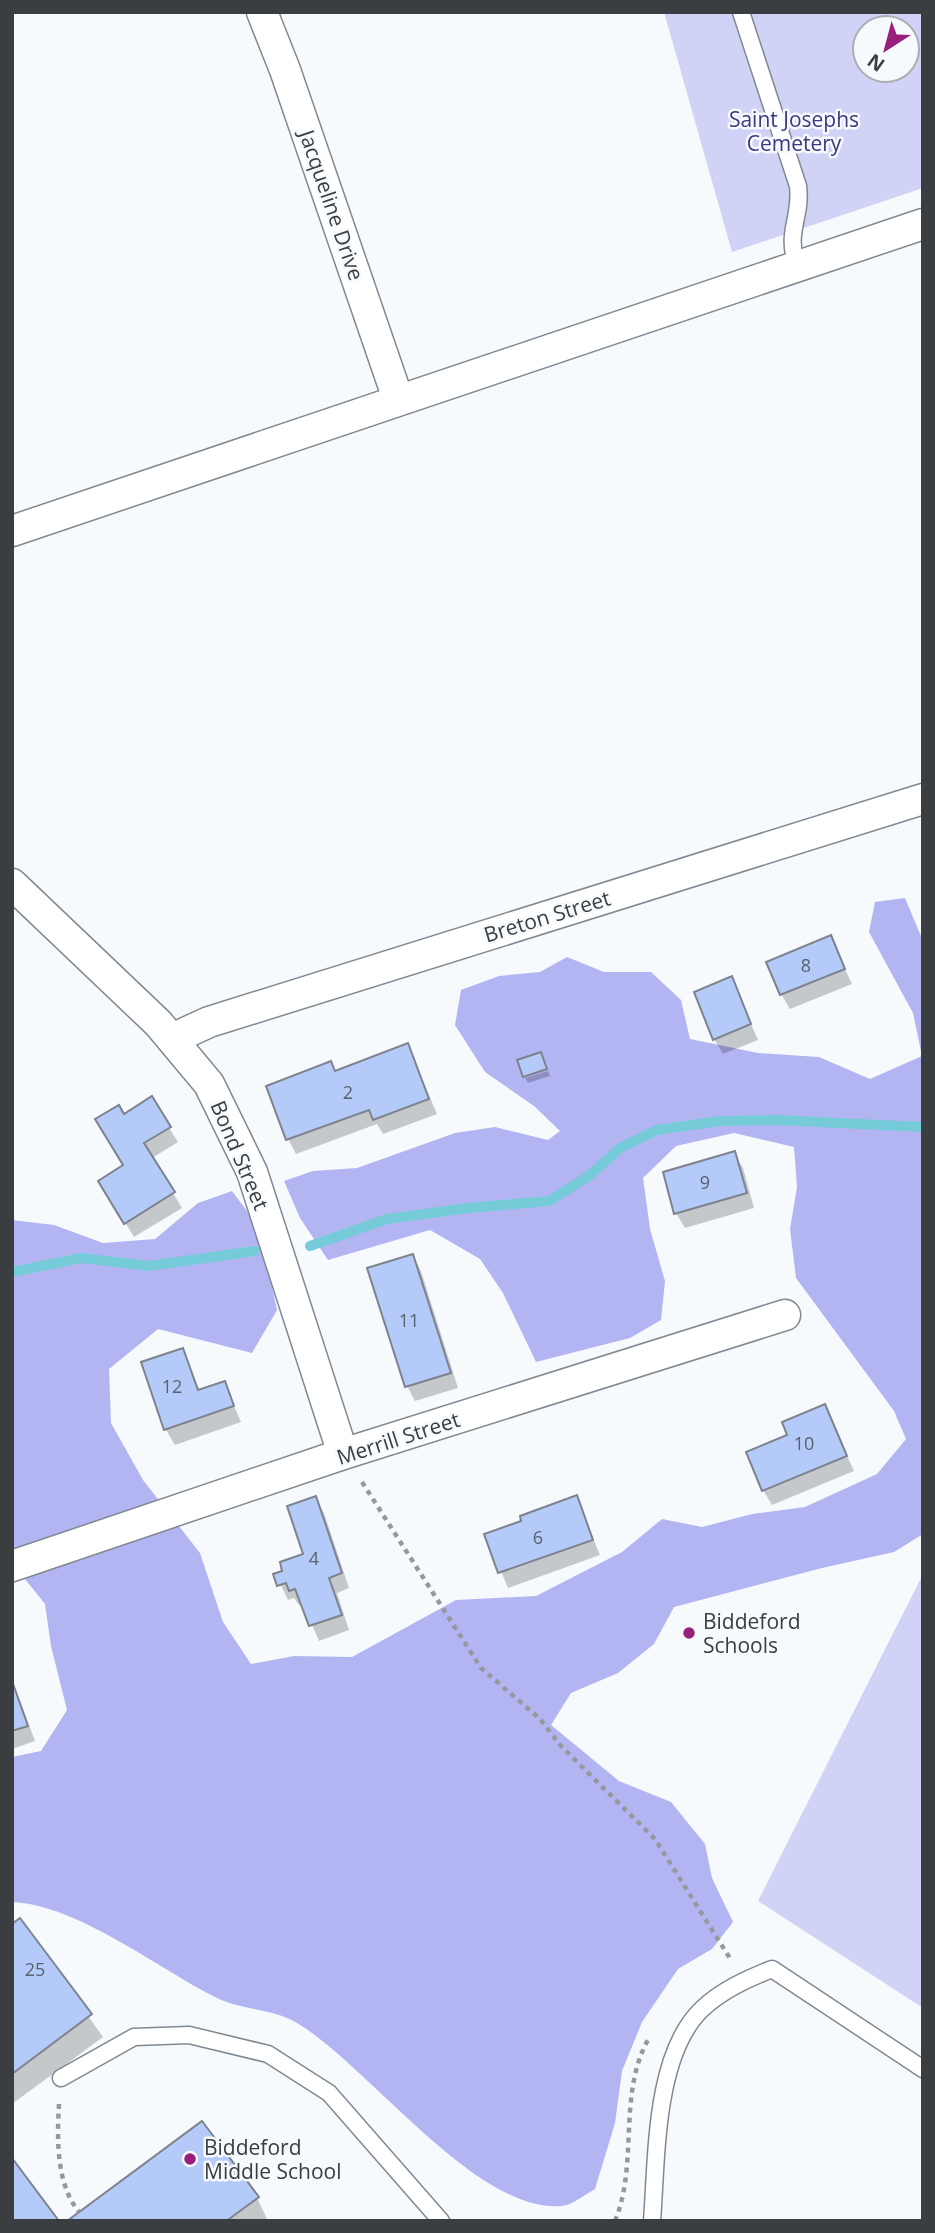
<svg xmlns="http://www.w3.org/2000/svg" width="935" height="2233" viewBox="0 0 935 2233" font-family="'Open Sans',sans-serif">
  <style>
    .green { fill: #d0d2f6; fill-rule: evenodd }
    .forest { fill: #b3b5f2 }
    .shadow { fill: #0003 }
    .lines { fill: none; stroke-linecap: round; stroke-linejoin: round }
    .stream { stroke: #75ccd8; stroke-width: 10 }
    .building { fill: #b4cbf9; stroke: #7d828c; stroke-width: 2 }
    .service-casing { stroke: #808991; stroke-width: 19 }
    .minor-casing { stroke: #808991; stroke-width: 33 }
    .path { stroke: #95999c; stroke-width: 4.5; stroke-dasharray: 5 5; stroke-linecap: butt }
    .service { stroke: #fff; stroke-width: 16 }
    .minor { stroke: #fff; stroke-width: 30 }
    .poi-dot { fill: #98207c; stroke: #f6fafd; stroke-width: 2.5 }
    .labels { text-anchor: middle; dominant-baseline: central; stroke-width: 5; stroke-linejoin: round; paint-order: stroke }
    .number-label { font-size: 18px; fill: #58616f }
    .park-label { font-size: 21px; fill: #3d387f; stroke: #f6fafd }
    .street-label { font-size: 21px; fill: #3a3e41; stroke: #f6fafd }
    .poi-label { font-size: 21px; fill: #3a3e41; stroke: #f6fafd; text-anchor: start }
  </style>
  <rect width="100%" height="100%" fill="#f6fafd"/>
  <g class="green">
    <path d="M664,12H923V188L732,252ZM865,28H907V70H865Z"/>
    <polygon points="923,1574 923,2008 758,1901"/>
  </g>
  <path class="forest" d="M905,898L923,941V1534L894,1552L822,1568L674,1607L654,1644L618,1673L571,1693L551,1725L619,1781L671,1802L705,1844L712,1878L733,1922L712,1949L678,1969L642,2022L622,2071L615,2123L595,2189C585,2194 573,2205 562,2206C477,2214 369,2066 297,2023C274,2009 241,2010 217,1998C157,1968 78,1905 12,1902V1757L41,1751L67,1710L51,1646L45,1604L12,1563V1220L54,1225L103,1243L155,1239L198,1203L232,1191L259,1227L277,1310L252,1353L158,1329L109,1369L111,1423L143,1480L200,1553L223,1622L251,1664L294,1656L352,1657L456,1600L536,1596L622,1552L662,1519L702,1527L752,1514L805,1507L877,1474L906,1439L894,1411L796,1278L790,1229L797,1187L794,1147L734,1133L676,1146L643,1178L650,1229L665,1281L661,1320L630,1338L536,1362L503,1293L480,1259L430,1230L328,1260L300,1218L284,1181L313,1171L357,1168L455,1133L495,1127L548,1140L560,1131L534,1106L485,1072L455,1025L461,990L499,976L540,972L567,957L604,972H651L681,1000L690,1039L758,1053L819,1057L870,1079L922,1056L913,1013L869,932L875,902Z"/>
  <g class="shadow">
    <polygon points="830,937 852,984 790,1009 781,994"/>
    <polygon points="731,978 758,1040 723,1054 714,1039"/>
    <polygon points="408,1046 437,1114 383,1134 377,1124 296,1154 288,1139 331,1063 336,1072"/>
    <polygon points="548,1071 550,1076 528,1083 525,1078"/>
    <polygon points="123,1116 169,1128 178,1142 152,1158 182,1208 134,1237 109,1196 125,1166"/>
    <polygon points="734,1154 743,1168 754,1208 685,1228 676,1213"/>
    <polygon points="413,1256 421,1271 458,1388 415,1401 407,1386"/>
    <polygon points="182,1350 200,1391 224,1383 241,1422 175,1445 166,1430 143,1363"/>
    <polygon points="824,1406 854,1471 772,1505 763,1490 789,1436"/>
    <polygon points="315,1498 324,1513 349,1588 337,1593 349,1630 319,1641 303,1604 299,1605 294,1598 288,1600 276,1575 306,1555"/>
    <polygon points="576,1498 600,1555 508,1588 486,1535"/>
    <polygon points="12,1679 35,1741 12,1749"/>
    <polygon points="20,1921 103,2037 12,2104 12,1926"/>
    <polygon points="257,2198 268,2221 70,2221"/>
  </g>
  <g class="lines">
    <g class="stream">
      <polyline points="310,1246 387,1219 468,1208 549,1201 589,1176 620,1148 657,1130 720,1121 776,1120 923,1127"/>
      <polyline points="12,1272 81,1258 149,1266 255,1251"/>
    </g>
  </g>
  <g class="building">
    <polygon points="831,935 845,969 780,995 766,962"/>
    <polygon points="732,976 751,1024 713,1040 694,992"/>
    <polygon points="408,1043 429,1099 373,1120 369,1110 286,1140 266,1086 331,1061 335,1071"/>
    <polygon points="541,1052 547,1069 523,1077 517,1060"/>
    <polygon points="152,1096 171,1127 144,1143 175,1192 124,1224 98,1181 123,1165 95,1119 119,1105 124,1114"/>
    <polygon points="735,1151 747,1193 674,1214 663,1172"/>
    <polygon points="413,1254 451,1373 405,1387 367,1268"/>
    <polygon points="183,1348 198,1390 225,1381 234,1406 164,1430 141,1362"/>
    <polygon points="825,1404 847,1456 762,1491 746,1452 787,1435 782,1422"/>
    <polygon points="577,1495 593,1540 498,1573 484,1534 521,1521 520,1516"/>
    <polygon points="316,1496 342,1573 329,1578 342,1615 309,1626 295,1589 289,1591 286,1583 277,1586 273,1574 282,1571 280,1562 303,1554 287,1506"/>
    <polygon points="12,1681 28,1726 12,1731"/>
    <polygon points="20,1918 92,2014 12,2074 12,1924"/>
    <polygon points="202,2121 259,2197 229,2219 231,2221 67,2221"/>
    <polygon points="12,2158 59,2221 12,2221"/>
  </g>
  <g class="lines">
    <defs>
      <g id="service">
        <path d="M741,12L798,186C802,218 785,231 797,265"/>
        <polyline points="61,2078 134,2037 189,2035 268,2054 329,2093 441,2221"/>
        <path d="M652,2221C657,2158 654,2055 702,2009C722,1990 747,1979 772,1969L923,2069"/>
      </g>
      <g id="minor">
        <polyline points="262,12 285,70 398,399"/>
        <polyline points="12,531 923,224"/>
        <polyline points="12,884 158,1023 209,1084 252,1172 343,1454"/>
        <polyline points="174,1038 209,1022 923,799"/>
        <polyline points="12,1566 343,1454 785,1315"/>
      </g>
    </defs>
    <use href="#service" class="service-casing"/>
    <use href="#minor" class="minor-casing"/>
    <g class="path">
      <polyline points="362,1482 481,1668 540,1719 560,1745 655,1839 731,1960"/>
      <path d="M59,2104C57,2139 56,2184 79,2212"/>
      <path d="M615,2221C639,2163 617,2094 649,2038"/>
    </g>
    <use href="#service" class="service"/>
    <use href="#minor" class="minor"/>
  </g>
  <g class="poi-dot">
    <circle cx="689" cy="1633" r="7"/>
    <circle cx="190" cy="2159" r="7"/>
  </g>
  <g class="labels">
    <g class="number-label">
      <text x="806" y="965">8</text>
      <text x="348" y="1092">2</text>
      <text x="705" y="1182">9</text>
      <text x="409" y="1320">11</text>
      <text x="172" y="1386">12</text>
      <text x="804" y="1443">10</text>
      <text x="538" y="1537">6</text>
      <text x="314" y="1558">4</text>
      <text x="35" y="1969">25</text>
    </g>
    <g class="park-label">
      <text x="794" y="119">Saint Josephs<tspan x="794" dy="24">Cemetery</tspan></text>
    </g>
    <g class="street-label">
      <text transform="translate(332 205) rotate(71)">Jacqueline Drive</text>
      <text transform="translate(547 916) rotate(-17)">Breton Street</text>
      <text transform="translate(240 1155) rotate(67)">Bond Street</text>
      <text transform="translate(398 1438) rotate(-18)">Merrill Street</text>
    </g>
    <g class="poi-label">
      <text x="703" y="1621">Biddeford<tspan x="703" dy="24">Schools</tspan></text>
      <text x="204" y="2147">Biddeford<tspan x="204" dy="24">Middle School</tspan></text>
    </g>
  </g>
  <rect width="935" height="2233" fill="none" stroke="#3a3e41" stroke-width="28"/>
  <g transform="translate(886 49) rotate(216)"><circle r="33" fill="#f6fafd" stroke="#abafb2" stroke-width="2"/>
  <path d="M0-5L12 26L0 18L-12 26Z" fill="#98207c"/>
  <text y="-10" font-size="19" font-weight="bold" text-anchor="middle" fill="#3a3e41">N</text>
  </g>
</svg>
